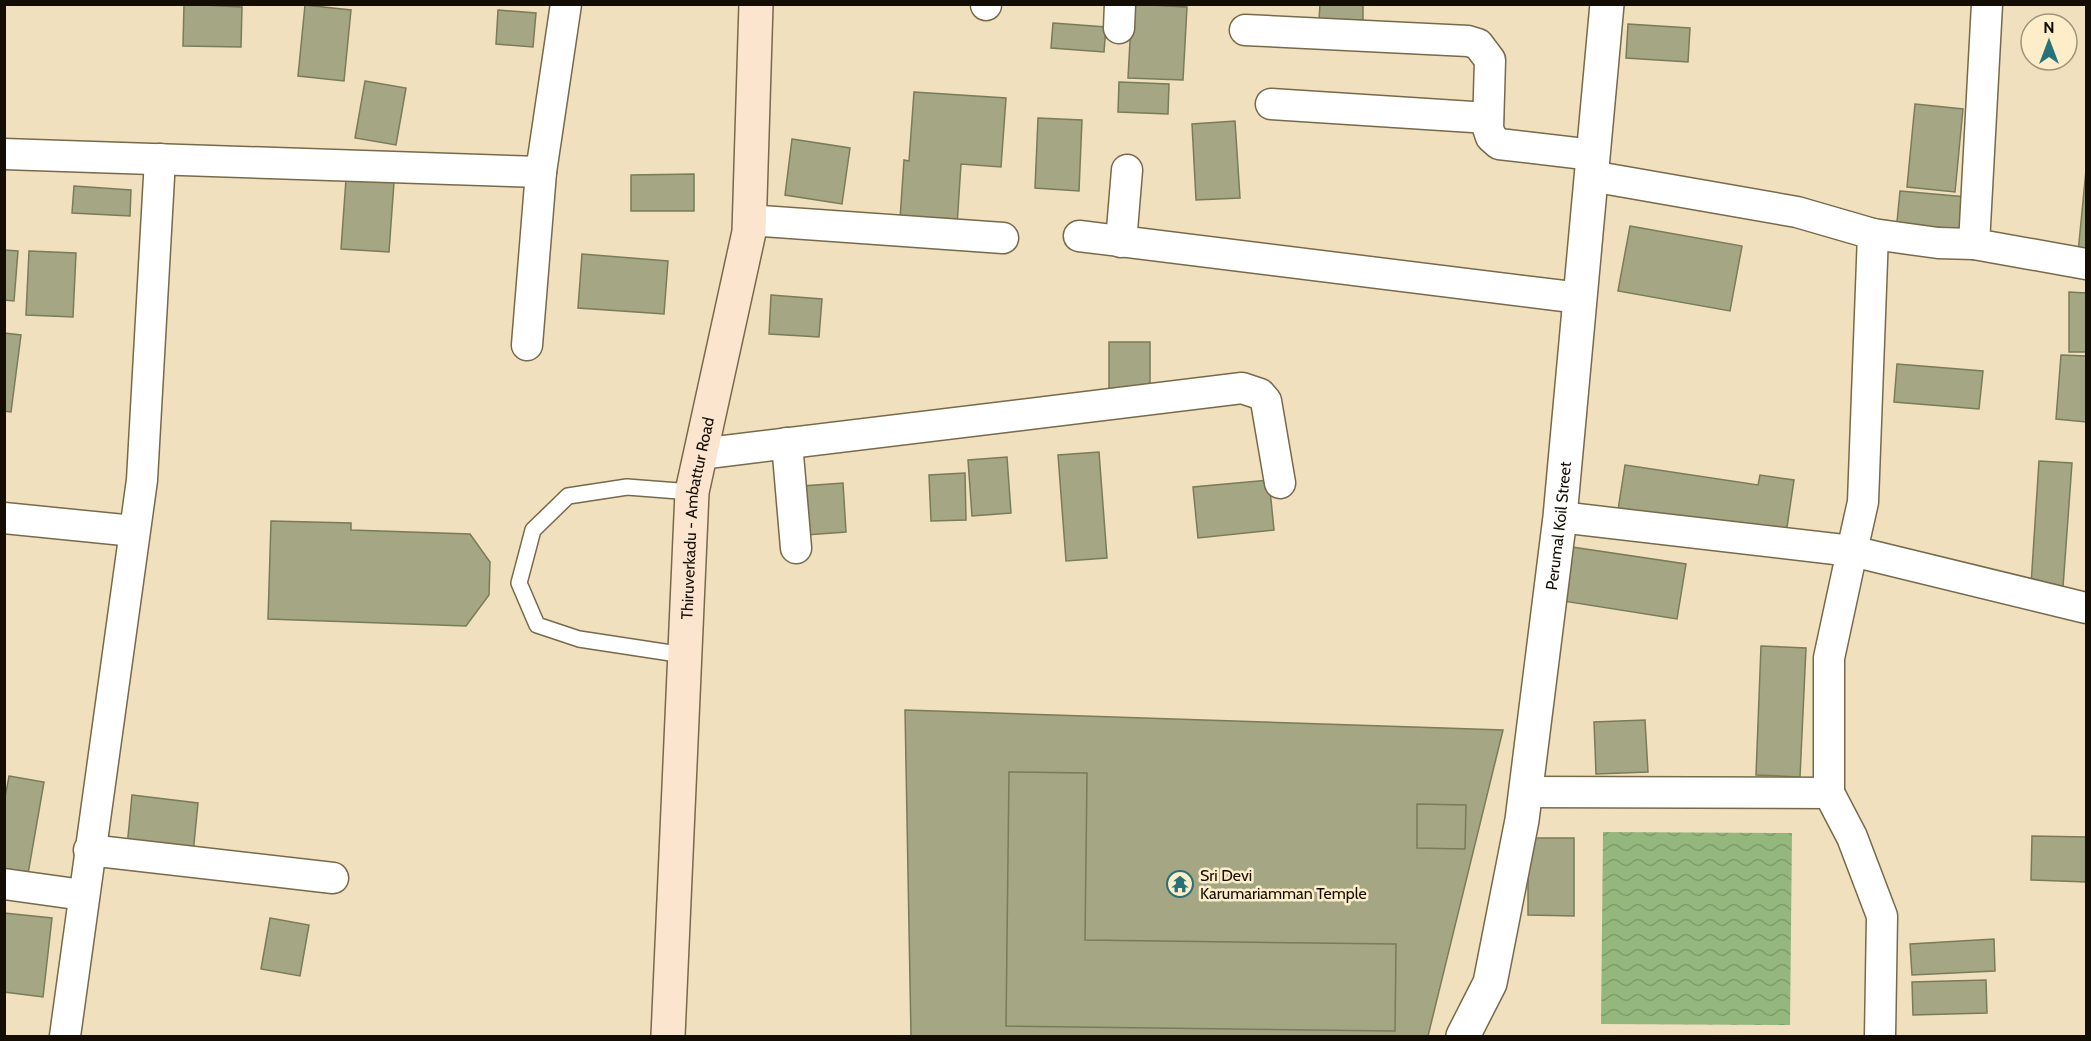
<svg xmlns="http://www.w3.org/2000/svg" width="2091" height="1041" viewBox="0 0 2091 1041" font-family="Cabin,sans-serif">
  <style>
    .water { fill: url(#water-waves) }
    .building { fill: #a5a683; stroke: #7a7b59; stroke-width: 1.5 }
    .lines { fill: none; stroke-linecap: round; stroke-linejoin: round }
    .service-casing { stroke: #776949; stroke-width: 18 }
    .minor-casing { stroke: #776949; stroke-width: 33 }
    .tertiary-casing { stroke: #776949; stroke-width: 36 }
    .secondary-casing { stroke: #776949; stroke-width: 36 }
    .service { stroke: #fff; stroke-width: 15 }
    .minor { stroke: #fff; stroke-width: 30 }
    .tertiary { stroke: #fff; stroke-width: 33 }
    .secondary { stroke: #fce5cf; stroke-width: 33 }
    .labels { text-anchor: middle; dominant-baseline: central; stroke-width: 5; stroke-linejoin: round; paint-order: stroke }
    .street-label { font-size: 16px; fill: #130d03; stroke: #fdedc9 }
    .poi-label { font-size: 16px; fill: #130d03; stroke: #fdedc9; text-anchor: start }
  </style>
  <defs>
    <pattern id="water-waves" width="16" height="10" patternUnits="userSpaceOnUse" patternTransform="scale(1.5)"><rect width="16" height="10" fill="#94b77e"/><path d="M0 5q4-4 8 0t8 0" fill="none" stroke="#7f9c6b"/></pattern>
  </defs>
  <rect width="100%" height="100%" fill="#f0e0bd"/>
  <polygon class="water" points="1603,832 1792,833 1790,1025 1601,1024"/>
  <g class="building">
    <polygon points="184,4 242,7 241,47 183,46"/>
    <polygon points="1132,4 1187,7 1183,80 1128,78"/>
    <polygon points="1320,4 1363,4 1363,20 1319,20"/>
    <polygon points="305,5 351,10 344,81 298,76"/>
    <polygon points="498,10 536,13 533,47 496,44"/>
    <polygon points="1053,23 1106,27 1104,52 1051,48"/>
    <polygon points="1628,24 1690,28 1688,62 1626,58"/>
    <polygon points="365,81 406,88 396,145 355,138"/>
    <polygon points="1119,82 1169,84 1168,114 1118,112"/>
    <polygon points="914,92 1006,98 1001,167 961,164 957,226 900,219 904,160 909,161"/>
    <polygon points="1915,104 1963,109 1955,192 1907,187"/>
    <polygon points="1038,118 1082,120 1079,191 1035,188"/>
    <polygon points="1235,121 1240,198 1196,200 1192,124"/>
    <polygon points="792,139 850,148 842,204 785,195"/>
    <polygon points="2086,170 2086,254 2078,253"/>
    <polygon points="694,174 694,211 631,211 631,175"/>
    <polygon points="346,179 394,182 389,252 341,249"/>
    <polygon points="74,186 131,190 130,216 72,213"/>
    <polygon points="1900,191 1967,197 1963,239 1896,232"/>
    <polygon points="1630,226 1742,246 1730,311 1618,291"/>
    <polygon points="4,250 18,251 14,301 4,300"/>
    <polygon points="29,251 76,253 73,317 26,315"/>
    <polygon points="582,254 668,261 664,314 578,308"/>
    <polygon points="2069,292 2086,293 2086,352 2069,352"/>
    <polygon points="771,295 822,299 819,337 769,334"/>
    <polygon points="4,333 21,335 11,412 4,411"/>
    <rect x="1109" y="342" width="41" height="53"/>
    <polygon points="2061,355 2086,356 2086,422 2056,419"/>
    <polygon points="1897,364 1983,371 1979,409 1894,402"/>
    <polygon points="1099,452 1107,558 1066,561 1058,455"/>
    <polygon points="1007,457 1011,513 972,516 968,460"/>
    <polygon points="2039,461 2072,463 2063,587 2031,585"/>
    <polygon points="1625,465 1758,485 1760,475 1794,480 1786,534 1618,510"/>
    <polygon points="965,473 966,520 931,521 929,475"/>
    <polygon points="1269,480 1274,530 1198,538 1193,487"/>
    <polygon points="843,483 846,532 806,535 802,486"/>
    <polygon points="271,521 351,523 351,530 470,534 490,562 489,595 466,626 268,619"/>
    <polygon points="1572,547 1686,564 1677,619 1563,601"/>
    <polygon points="1761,646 1806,648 1800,777 1756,775"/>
    <polygon points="905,710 1503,730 1428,1036 911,1036"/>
    <polygon points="1645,720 1648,772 1596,774 1594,722"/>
    <polygon points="1009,772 1087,773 1085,940 1396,944 1395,1031 1006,1026"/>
    <polygon points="9,776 44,782 28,874 4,870 4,803"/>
    <polygon points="132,795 198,803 193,854 127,847"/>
    <polygon points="1417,804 1466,805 1465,849 1417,848"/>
    <polygon points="2032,836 2086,837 2086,882 2031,880"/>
    <polygon points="1528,838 1574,838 1574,916 1528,915"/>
    <polygon points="4,913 52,918 43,997 4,992"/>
    <polygon points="270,918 309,925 300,976 261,969"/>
    <polygon points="1994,939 1995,971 1912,975 1910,944"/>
    <polygon points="1986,980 1987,1013 1913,1015 1912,982"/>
  </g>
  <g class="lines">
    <defs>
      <polyline id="service" points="684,655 579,639 537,625 519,583 533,530 568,496 627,487 692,492"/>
      <g id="minor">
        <polyline points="1987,4 1974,244 2086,264"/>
        <polyline points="986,5 986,4"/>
        <polyline points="1119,28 1120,4"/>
        <polyline points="1245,30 1468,41 1478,44 1490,60 1488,128 1491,137 1499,144 1593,155"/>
        <polyline points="1271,104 1488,118"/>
        <polyline points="4,154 541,172 566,4"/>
        <polyline points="1591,176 1797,212 1873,234 1863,502 1852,551 2086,608"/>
        <polyline points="749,220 1003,238"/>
        <polyline points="1873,234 1938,243 1974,244"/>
        <polyline points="1079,236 1580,298"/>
        <polyline points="1121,242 1127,170"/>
        <polyline points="527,345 541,172"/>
        <polyline points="787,443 796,548"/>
        <polyline points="700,454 1242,388 1260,394 1266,401 1280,483"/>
        <polyline points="1560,517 1852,551 1829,658 1829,793"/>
        <polyline points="4,518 134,531"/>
        <polyline points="1525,792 1829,793 1852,837 1882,916 1880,1036"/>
        <polyline points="89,850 333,878"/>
        <polyline points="4,884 83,895"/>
        <polyline points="65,1036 142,480 160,159"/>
      </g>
      <g id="tertiary">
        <path id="s1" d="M1463,1036L1490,983L1522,820L1560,517L1607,4"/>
      </g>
      <g id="secondary">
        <path id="s2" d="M668,1036L692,492L749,232L756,4"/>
      </g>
    </defs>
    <use href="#service" class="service-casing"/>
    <use href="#minor" class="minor-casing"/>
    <use href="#tertiary" class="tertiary-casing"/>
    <use href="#secondary" class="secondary-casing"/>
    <use href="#service" class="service"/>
    <use href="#minor" class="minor"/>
    <use href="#tertiary" class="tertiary"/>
    <use href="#secondary" class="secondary"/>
  </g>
  <defs>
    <symbol id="temple-ring" viewBox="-11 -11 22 22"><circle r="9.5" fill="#fdedc9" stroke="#277178" stroke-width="1.5"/><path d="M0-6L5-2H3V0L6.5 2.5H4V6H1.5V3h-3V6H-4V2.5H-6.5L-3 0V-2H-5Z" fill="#277178"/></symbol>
  </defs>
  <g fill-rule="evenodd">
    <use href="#temple-ring" x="1165" y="869" width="30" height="30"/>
  </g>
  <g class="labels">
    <g class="street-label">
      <text stroke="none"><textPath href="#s2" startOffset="519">Thiruverkadu - Ambattur Road</textPath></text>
      <text stroke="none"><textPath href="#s1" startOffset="522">Perumal Koil Street</textPath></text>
    </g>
    <g class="poi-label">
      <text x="1200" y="875">Sri Devi<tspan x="1200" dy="18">Karumariamman Temple</tspan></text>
    </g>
  </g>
  <rect width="2091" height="1041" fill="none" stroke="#130d03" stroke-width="12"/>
  <g transform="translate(2049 42)"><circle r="28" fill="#fdedc9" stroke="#9f937a" stroke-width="1.5"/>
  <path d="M0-4.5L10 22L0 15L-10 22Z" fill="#277178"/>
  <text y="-9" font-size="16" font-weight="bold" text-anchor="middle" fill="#130d03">N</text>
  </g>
</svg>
